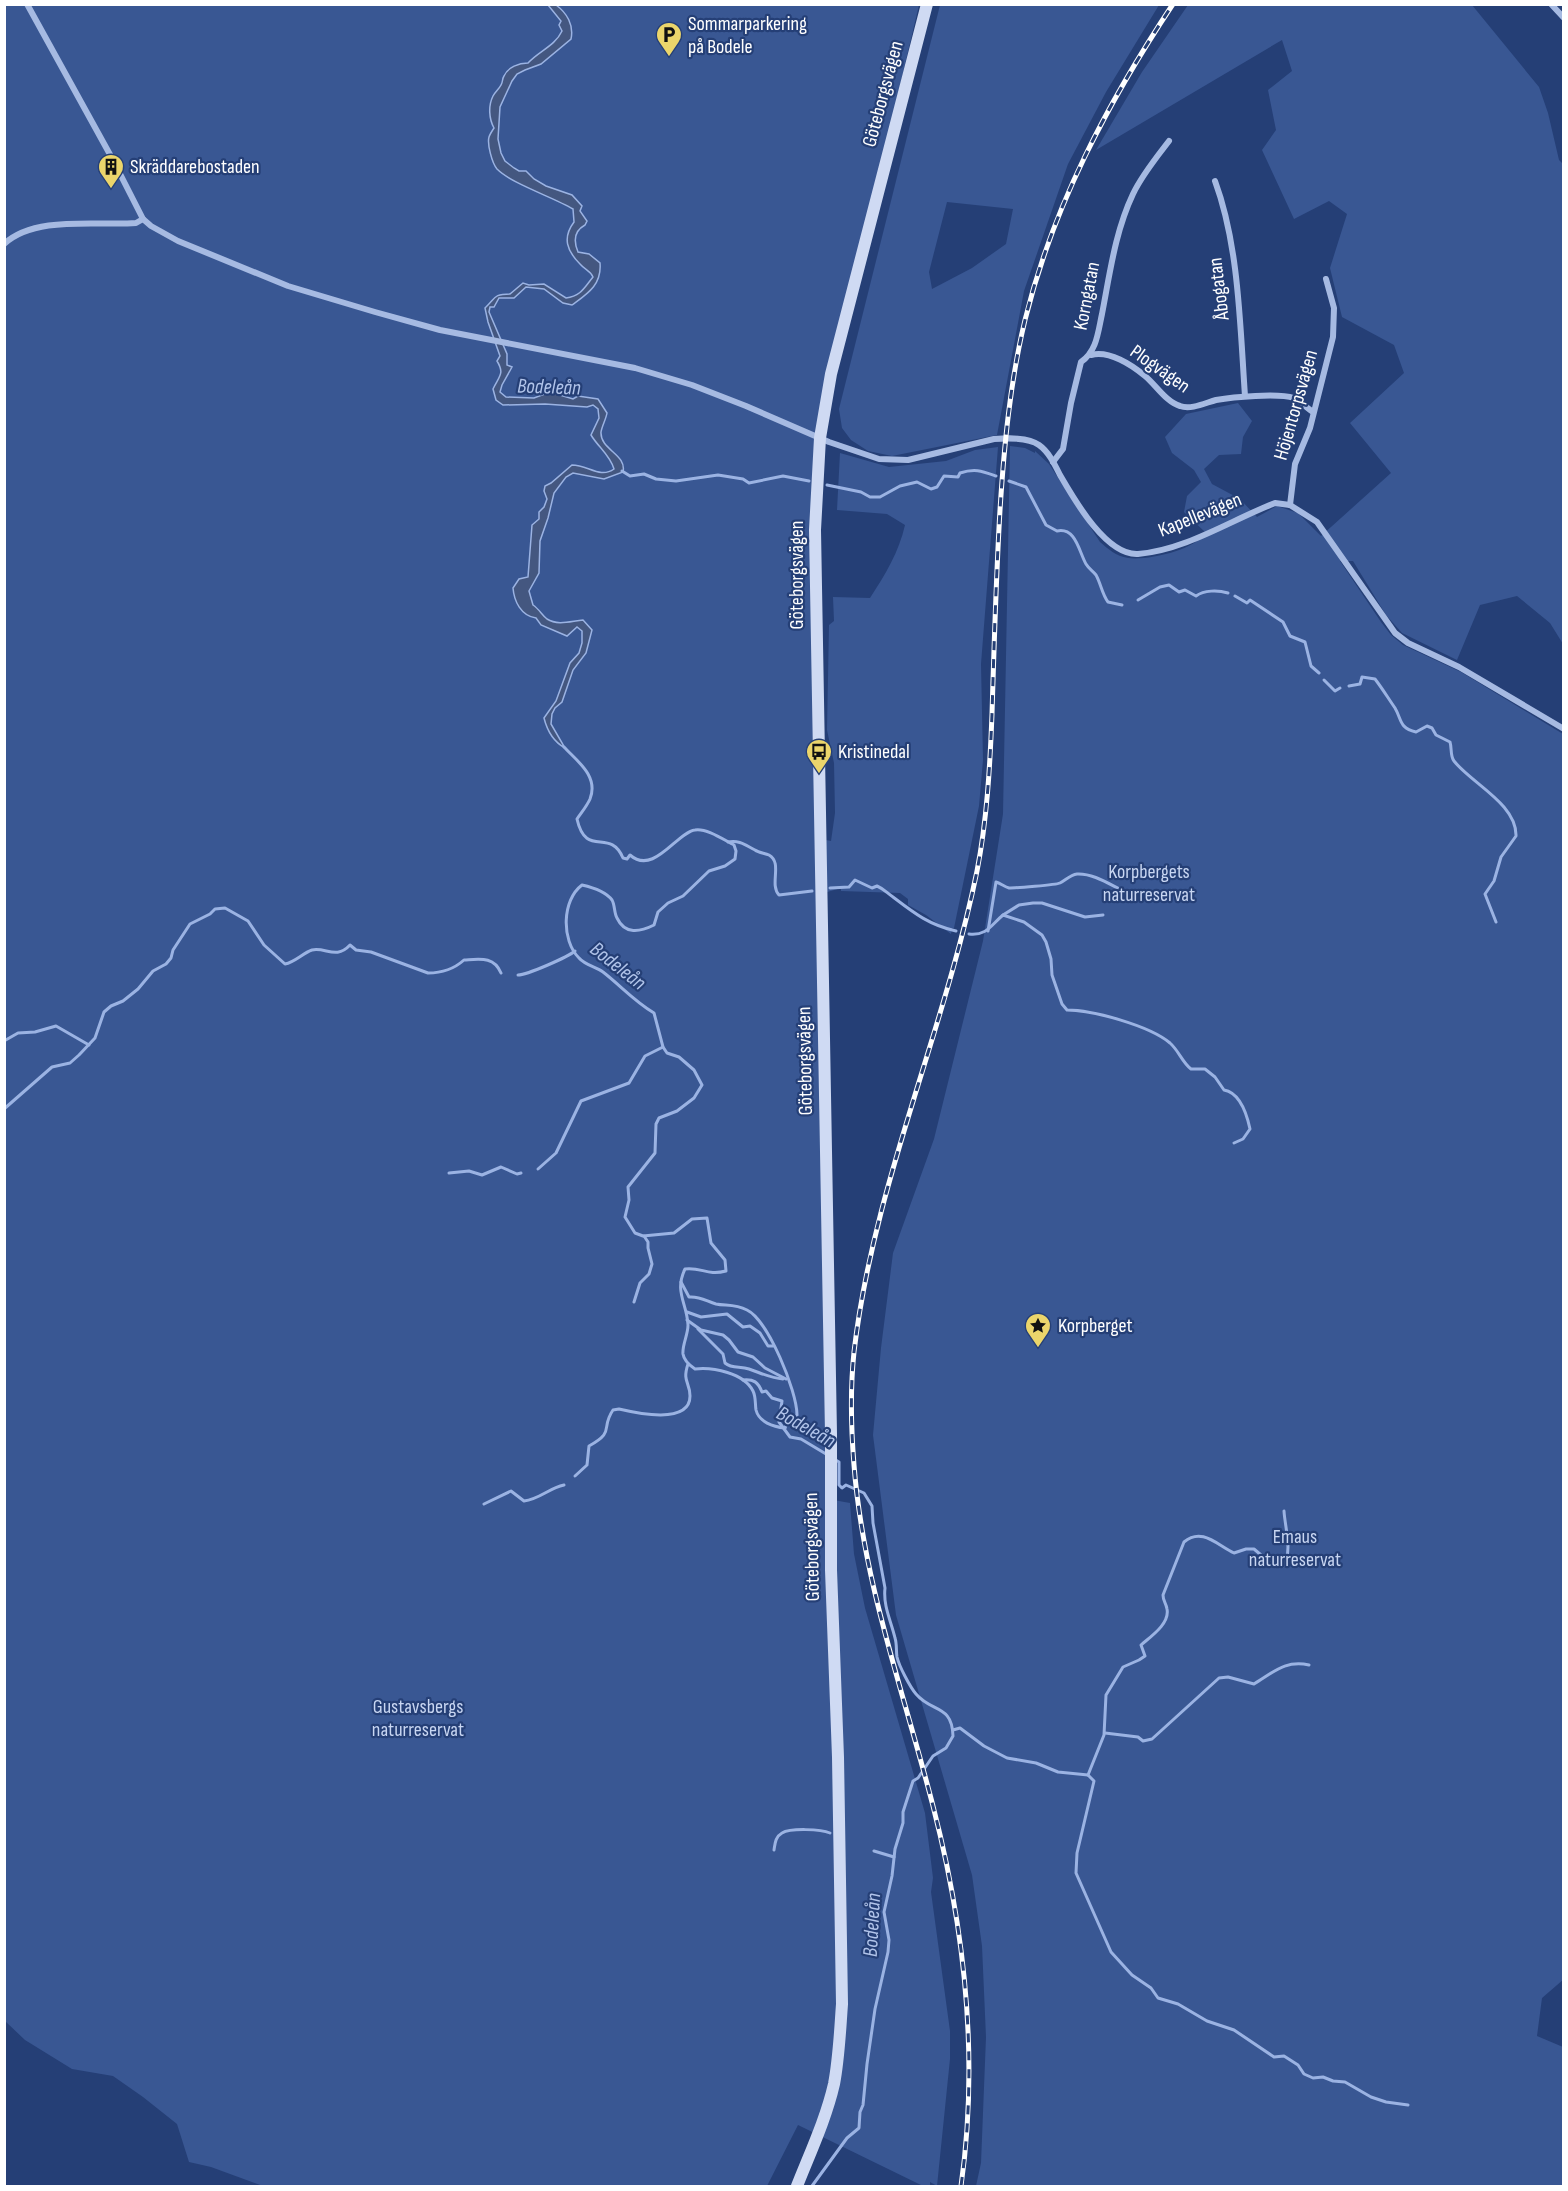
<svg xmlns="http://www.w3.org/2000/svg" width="1568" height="2191" viewBox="0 0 1568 2191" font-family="'Sofia Sans Condensed',sans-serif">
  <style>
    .green { fill: #395793; fill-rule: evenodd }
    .water { fill: #445780; stroke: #9bb3e3; stroke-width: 1.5 }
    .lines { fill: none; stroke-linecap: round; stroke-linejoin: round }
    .stream { stroke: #9bb3e3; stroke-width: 3 }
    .street { stroke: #a6bae2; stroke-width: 6 }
    .secondary { stroke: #cfdaf3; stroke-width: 12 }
    .rail-casing { stroke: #fff; stroke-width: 5 }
    .rail { stroke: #253f76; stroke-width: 3; stroke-dasharray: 9; stroke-linecap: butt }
    .labels { text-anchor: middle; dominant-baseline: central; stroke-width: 4.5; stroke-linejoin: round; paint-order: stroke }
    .poi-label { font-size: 20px; fill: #fff; stroke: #253f76; text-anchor: start }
    .street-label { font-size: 20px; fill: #fff; stroke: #253f76 }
    .park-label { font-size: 20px; fill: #c8d6f2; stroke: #253f76 }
    .water-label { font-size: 21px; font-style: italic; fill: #b1c4ea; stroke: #253f76 }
  </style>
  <rect width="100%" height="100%" fill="#253f76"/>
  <g class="green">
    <path d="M5,5H919L822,416L816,838L831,841L835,813L834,763L827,730L829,625L834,621L833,597L870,598C885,575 899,552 905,525L887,514L837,510L840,453L889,467L946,461L975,450L998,447L981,664L983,760L979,806L954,928H952L951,934L926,915L908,905V899L900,893L841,891V888L817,895L828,1499L850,1503L854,1554L865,1608L925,1813L933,1878L931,1892L950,2031V2059L937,2186L930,2182V2186H923L798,2125L767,2186H263L211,2167L189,2162L177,2124L143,2097L113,2076L72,2069L25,2040L5,2021Z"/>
    <path d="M940,5H1159L1106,92L1068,164L1024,291L997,435L892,456L868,451L851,440L842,428L839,409ZM947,202L1013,209L1006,244L972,268L932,289L929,272Z"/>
    <path d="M1188,5H1472L1539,87L1548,113L1559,160L1563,164V644L1550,623L1517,596L1480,605L1457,660L1402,633L1386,615L1353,561H1340L1381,622L1391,635L1403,645L1461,672L1563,734L1564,1979L1542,1998L1537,2036L1563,2047V2186H976L981,2163L986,2037L982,1946L972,1875L896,1615L873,1435L881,1348L893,1253L934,1139L983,941L1003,814L1010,446L1025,448L1035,453V451L1049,464L1100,542C1108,549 1116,556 1128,558C1146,561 1197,550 1205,532L1184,512L1187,496L1201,482L1194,470L1172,453L1165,437L1186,414L1238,403L1252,421L1243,437L1241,454L1219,455L1204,469L1212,484L1240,499L1257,517L1277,506L1298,513L1321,536L1391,473L1350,423L1404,373L1394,345L1342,317L1330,268L1347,214L1329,201L1294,219L1262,150L1276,130L1268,90L1292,71L1282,40L1096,150L1142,72Z"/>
  </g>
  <path class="water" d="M548,5H556C567,13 574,25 571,39L541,64L525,70L517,74L512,81L500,107L498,139L501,153L505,161L514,168L519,171H526L534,179L546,186L572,195L582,206L580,211L587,221L585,225C574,231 573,240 578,252L589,254L600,263C602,285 587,294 572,305L563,303L544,289L526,287L514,298H499L494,307H490L489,312L507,354V365L512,367L502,385L500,392L506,397L534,398L550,392L573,399L578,396L598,399L607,413C606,419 602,426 601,432C600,450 627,454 623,472L604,479L573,473L566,477L554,493L548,518L540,541L539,573L529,591L533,605C539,609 542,615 547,619C558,626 571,621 583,620L592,630L586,653L573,670L562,702L555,708L552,714L551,724L565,748C554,742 547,730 544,718L556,701L570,663L579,653L582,643V631L577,627L567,636L541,625L536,618C521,616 514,601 513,588L519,579L528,577L532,525L539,519V512L544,507L547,499L544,491L545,486L551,483L572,465C588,465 600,479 614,469C610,455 598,447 591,435L599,418L598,409L593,405L587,407L545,404L503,405L496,400L493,389C499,376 505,374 497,361L500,356L488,322L485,308C496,298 493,294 510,294L523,283L529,285L544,284L566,298C581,296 584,288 593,277C590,270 585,270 580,264C567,251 562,238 574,222L573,209C553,197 512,184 497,169C492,163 487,144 489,137C490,134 492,131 494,128C489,119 488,106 493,96C495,92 499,89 501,85C503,82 502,79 504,76C508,67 519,63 528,63C539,51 555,46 562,31L559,25L561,21Z"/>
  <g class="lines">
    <g class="stream">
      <polyline points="622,471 630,476 644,474 656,479 676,481 718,475 743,479 749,483 783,476 809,481"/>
      <path d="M1009,481L1026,487L1046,525L1057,531C1076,527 1079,552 1086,564C1089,569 1093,571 1096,575C1101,584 1102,594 1108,602L1122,605"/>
      <path d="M827,485L861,492L870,497H880L900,486L917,482L931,489L937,487L944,476L958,477L960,473C975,468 982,471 996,476"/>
      <polyline points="1235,596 1247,603 1250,600 1283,622 1290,636 1305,642 1311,666 1319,673"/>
      <path d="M1138,600L1160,587L1169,585L1179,592L1185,590L1196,596C1204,590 1218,590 1228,593"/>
      <polyline points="1324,680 1335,691 1340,688"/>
      <path d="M1349,686L1360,684L1362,677L1375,679C1382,688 1388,698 1395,708C1402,720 1399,728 1416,732L1427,726L1432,728L1436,735L1450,742C1452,748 1450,756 1454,761C1471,783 1517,804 1516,836L1501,857L1494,881L1485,894L1496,922"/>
      <path d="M564,747C577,761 599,776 590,799C587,806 581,813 577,819C586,859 610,827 623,858L627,859L630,855C654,876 677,832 695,830C707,828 724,840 734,845L736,851L735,859L725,866L709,871L683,896L668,903L658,912L654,925C640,932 625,935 617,918C614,913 615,905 612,900C606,892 591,887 582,885C562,900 561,940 579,958C585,965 596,967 603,972C621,986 634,1001 654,1013L663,1047L667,1053L679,1057L694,1070L702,1085L694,1098L677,1111L659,1118L656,1124L655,1153L628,1187L629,1200L625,1217L635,1233L643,1236L674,1233L692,1219L707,1218L711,1243L725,1260L726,1271C707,1276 702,1267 685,1269C674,1292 687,1303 688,1325C688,1335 682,1345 683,1354C684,1361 689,1365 695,1369C713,1367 744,1373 753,1391C756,1397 755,1404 756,1410C759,1422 773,1427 785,1428"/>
      <path d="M728,842C740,840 745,845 755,850C759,853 765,853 769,855C783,863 769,884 779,895L812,891"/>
      <path d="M830,888L849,887L855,880L872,888L877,886C884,889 887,893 893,897C914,913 929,925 956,931"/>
      <polyline points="1003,915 1019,905 1033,903 1042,903 1085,917 1103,915"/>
      <path d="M988,931L996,882C1000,883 1005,887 1009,888C1014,888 1056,885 1060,883C1066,880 1070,875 1077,874C1095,873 1113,887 1130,894"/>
      <path d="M969,934C987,936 991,925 1003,915L1024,922L1042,935L1046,942L1051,959L1052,975L1062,1004L1067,1010C1093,1010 1150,1026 1170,1043C1179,1051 1182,1062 1191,1069H1205L1215,1077L1224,1090C1241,1093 1247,1115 1250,1129L1243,1139L1234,1143"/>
      <path d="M518,975C527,975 568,957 575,951"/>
      <polyline points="4,1041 18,1033 35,1032 56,1026 89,1045"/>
      <path d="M4,1109L52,1067L70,1063L79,1055L95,1038L104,1012L111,1006L123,1001L138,989L153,971L166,964L171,958L173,950L190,924L210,914L215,909L225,908L248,921L264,945L285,964C295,962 303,953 312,950C326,947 336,960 350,945L356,950L371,952L428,973C442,973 454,969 464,960C480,959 494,956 501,973"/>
      <polyline points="538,1169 556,1153 581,1101 629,1083 645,1056 663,1047"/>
      <polyline points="449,1173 469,1171 482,1175 501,1167 517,1174 521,1173"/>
      <path d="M681,1282L689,1297C700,1296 706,1301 716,1304C726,1306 735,1304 747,1310C768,1320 797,1391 797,1415L787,1423L785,1428"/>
      <polyline points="634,1302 640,1283 649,1274 652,1264 648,1248 648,1242 644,1236"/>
      <polyline points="687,1312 701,1317 727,1314 743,1327 750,1326 760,1333 768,1346 773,1346"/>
      <polyline points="687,1320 701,1330 723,1335 729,1340 738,1352 753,1357 765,1368 786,1379"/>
      <path d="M698,1329L723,1354L725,1363C732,1369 740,1366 749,1369C761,1373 770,1378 783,1379"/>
      <path d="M743,1380C754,1379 758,1382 762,1392L766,1391L772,1398L782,1401L779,1422L790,1437L801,1439L826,1454"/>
      <path d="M575,1476L587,1465L589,1446C616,1431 600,1429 613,1410L619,1409C636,1413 690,1425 690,1396C690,1382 682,1382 688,1364"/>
      <path d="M484,1504L511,1491L524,1501C540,1499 549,1488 564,1485"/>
      <polyline points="953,1730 960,1728 984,1746 1007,1758 1036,1763 1058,1772 1088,1775 1094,1781 1077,1853 1076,1873 1111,1952 1132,1975 1151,1988 1158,1998 1178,2004 1207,2021 1234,2030 1274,2057 1284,2056 1298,2065 1304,2074 1313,2078 1323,2077 1333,2081 1345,2082 1371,2097 1386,2102 1408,2105"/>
      <path d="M1105,1733L1138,1737L1143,1741L1152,1739L1219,1678L1228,1677L1254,1684C1274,1672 1285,1660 1309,1665"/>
      <path d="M1088,1775L1104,1735L1106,1695L1123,1667L1139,1660L1145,1656L1141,1645C1150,1637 1170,1624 1167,1609C1166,1603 1163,1601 1163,1595L1184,1542C1202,1527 1217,1545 1234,1553L1246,1549H1254L1274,1566H1283C1293,1552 1285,1528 1284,1511"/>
      <path d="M774,1850C775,1844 775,1837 782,1833C790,1828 821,1829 830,1833"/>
      <polyline points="874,1851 894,1857"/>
      <path d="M812,2186L847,2138L859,2128L860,2112L863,2105L867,2064L875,2009L888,1952L889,1940L884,1912L892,1876L895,1849L903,1823V1812L913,1781L918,1778L933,1756L946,1748L953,1736C952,1704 932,1713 916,1694C910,1687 899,1666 897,1657C896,1651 897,1644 895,1638C891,1621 883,1606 885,1588L873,1523L872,1506L864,1493L846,1485L842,1488L839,1485V1462L834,1459"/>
    </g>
    <g class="street">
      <path d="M27,4L113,160L143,219L151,226L178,241L288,286L375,312L440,330L635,368L692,385L746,406L829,442L879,459L908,460L994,439C1008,438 1028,437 1039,445C1049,452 1055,465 1060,475C1074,499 1106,556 1138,554C1186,550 1231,520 1275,503L1290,505L1317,522L1395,633L1408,643L1459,667L1564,729"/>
      <polyline points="1551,4 1564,18"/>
      <path d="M1215,181C1239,246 1240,326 1245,396"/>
      <path d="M4,244C35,215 97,226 136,223L143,219"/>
      <path d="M1091,355C1109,350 1132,365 1145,376C1156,385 1166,402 1180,406C1191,410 1205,403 1216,400C1233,397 1278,393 1294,398C1300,401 1307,408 1313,412"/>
      <path d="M1053,462L1063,449L1071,403L1081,362C1097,351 1098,332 1102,314C1110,273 1115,232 1133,194C1142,175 1156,158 1169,141"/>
      <polyline points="1290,505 1295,464 1310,428 1333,337 1334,308 1326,279"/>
    </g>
    <path class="secondary" d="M797,2186C810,2153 826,2119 834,2084C839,2058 840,2031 842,2004L838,1757L831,1570V1434L815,530L820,438L831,374L927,4"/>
    <defs>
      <path id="rail" d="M961,2186C979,2059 965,1930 933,1806C904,1693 863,1582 854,1465C851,1428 850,1390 854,1352C873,1187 944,1033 977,871C987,820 990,766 992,714C994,646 996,578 1000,510C1004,447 1010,382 1025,320C1053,206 1108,102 1173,4"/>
    </defs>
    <use href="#rail" class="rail-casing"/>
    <use href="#rail" class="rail"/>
  </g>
  <defs>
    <symbol id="parking-pin" viewBox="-11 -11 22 30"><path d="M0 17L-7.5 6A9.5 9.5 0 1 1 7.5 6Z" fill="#ebd56b" stroke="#253f76"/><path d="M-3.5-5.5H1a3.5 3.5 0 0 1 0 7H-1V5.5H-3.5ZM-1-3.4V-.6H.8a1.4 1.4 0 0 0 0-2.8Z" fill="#111"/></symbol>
    <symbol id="building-pin" viewBox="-11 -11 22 30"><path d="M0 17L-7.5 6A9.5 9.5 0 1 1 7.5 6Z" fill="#ebd56b" stroke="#253f76"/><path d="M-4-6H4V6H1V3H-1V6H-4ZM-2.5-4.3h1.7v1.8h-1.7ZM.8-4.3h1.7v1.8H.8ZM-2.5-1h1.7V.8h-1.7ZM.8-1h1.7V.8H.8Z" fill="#111"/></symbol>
    <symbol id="bus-pin" viewBox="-11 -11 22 30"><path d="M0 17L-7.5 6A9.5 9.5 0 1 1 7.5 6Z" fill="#ebd56b" stroke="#253f76"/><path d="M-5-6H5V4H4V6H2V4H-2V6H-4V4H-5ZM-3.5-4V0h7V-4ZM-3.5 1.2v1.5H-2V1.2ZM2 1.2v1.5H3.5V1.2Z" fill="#111"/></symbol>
    <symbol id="sight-pin" viewBox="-11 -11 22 30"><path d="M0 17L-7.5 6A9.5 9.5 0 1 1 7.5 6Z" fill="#ebd56b" stroke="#253f76"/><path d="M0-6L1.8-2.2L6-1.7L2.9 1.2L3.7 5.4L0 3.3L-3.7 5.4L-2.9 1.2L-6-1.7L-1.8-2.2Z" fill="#111"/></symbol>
  </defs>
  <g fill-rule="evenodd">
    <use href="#parking-pin" x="654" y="20" width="30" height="40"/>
    <use href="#building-pin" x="96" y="152" width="30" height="40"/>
    <use href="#bus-pin" x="804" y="737" width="30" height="40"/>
    <use href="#sight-pin" x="1023" y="1311" width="30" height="40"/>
  </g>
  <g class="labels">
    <g class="poi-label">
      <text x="688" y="24">Sommarparkering<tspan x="688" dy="23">på Bodele</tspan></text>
      <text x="130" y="167">Skräddarebostaden</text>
      <text x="838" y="752">Kristinedal</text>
      <text x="1058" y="1326">Korpberget</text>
    </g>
    <g class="street-label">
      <text transform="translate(883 94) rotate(-75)">Göteborgsvägen</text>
      <text transform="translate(1219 289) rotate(-97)">Åbogatan</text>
      <text transform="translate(1087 296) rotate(-79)">Korngatan</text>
      <text transform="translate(1160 369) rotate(35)">Plogvägen</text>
      <text transform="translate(1296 405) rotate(-74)">Höjentorpsvägen</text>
      <text transform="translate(1200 515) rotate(-22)">Kapellevägen</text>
      <text transform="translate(797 575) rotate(-90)">Göteborgsvägen</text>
      <text transform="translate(805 1061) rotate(-91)">Göteborgsvägen</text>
      <text transform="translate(812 1547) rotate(-91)">Göteborgsvägen</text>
    </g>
    <g class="park-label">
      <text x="1149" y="872">Korpbergets<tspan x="1149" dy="23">naturreservat</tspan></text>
      <text x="1295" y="1537">Emaus<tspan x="1295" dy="23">naturreservat</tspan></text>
      <text x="418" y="1707">Gustavsbergs<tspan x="418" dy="23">naturreservat</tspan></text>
    </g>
    <g class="water-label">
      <text transform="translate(549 387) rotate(2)">Bodeleån</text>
      <text transform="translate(618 966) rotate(38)">Bodeleån</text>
      <text transform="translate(806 1427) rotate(29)">Bodeleån</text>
      <text transform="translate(872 1925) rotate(-87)">Bodeleån</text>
    </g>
  </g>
  <rect width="1568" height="2191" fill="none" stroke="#ffffff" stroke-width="12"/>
</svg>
